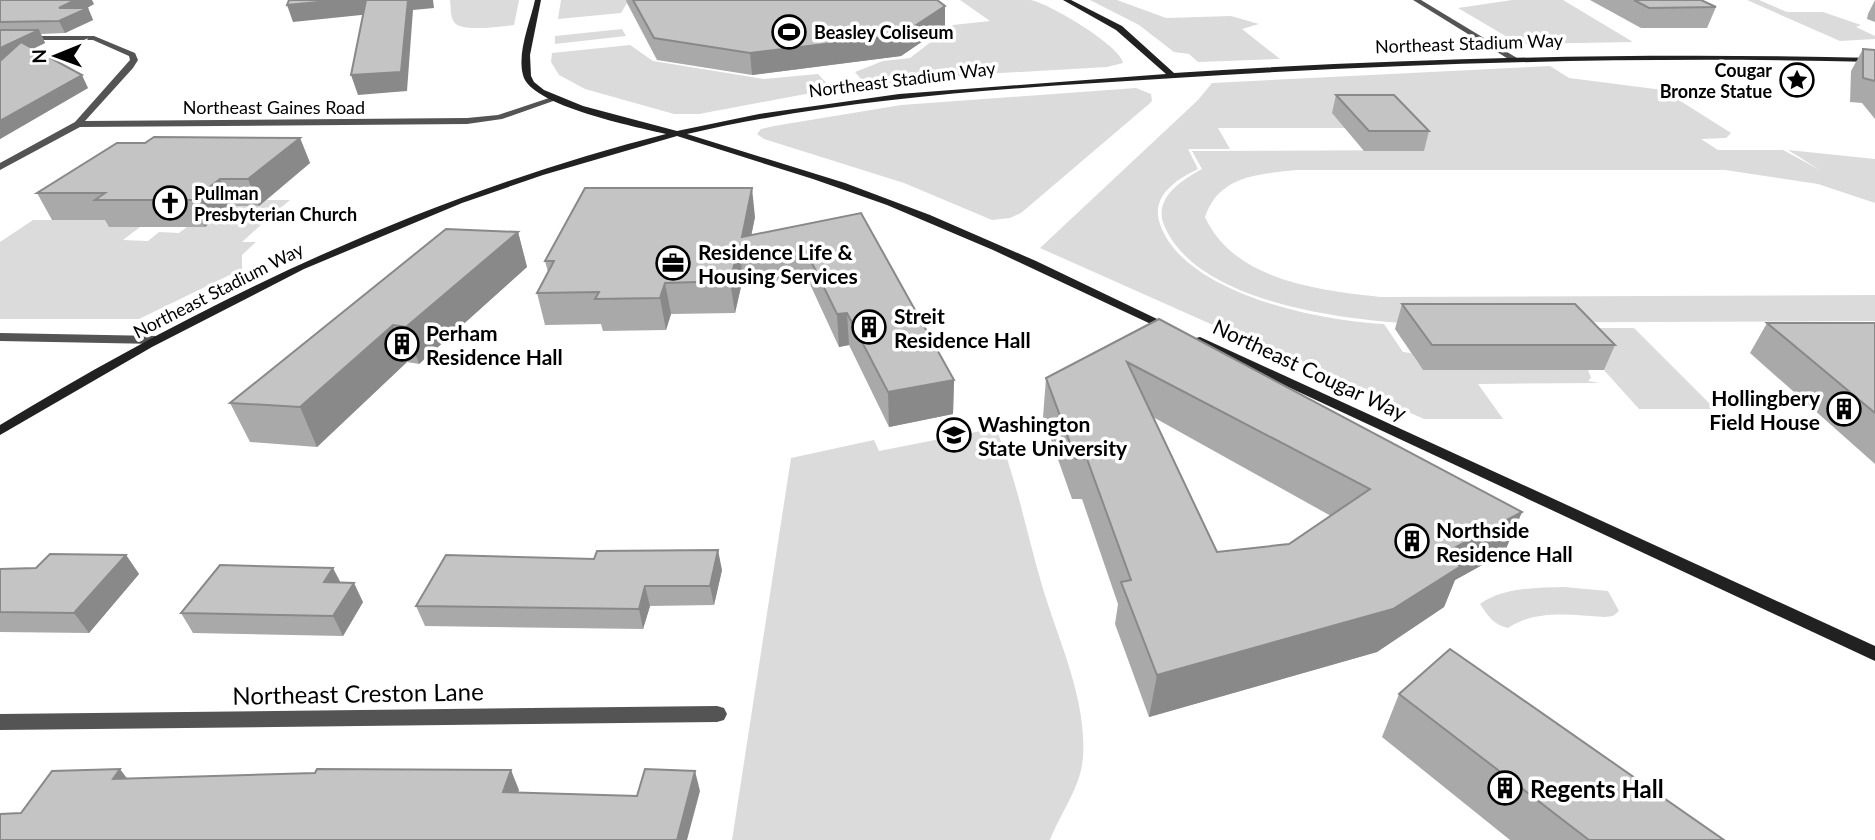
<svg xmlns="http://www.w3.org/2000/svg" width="1875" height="840" viewBox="0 0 1875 840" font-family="Lato,sans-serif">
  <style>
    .green { fill: #dbdbdb }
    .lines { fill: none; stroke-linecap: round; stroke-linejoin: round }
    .street { fill: #545454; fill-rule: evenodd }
    .secondary { fill: #212121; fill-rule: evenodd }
    .wall { fill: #a9a9a9; fill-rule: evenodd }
    .shaded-wall { fill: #898989 }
    .building { fill: #c4c4c4; stroke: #898989; stroke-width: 2; fill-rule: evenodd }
    .labels { text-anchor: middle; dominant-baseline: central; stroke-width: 7; stroke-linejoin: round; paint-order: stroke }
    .far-poi-label { font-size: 18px; font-weight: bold; fill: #000; stroke: #fff; text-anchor: start }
    .far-street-label { font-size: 18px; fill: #000; stroke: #fff }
    .poi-label { font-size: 21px; font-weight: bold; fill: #000; stroke: #fff; text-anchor: start }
    .street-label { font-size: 21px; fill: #000; stroke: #fff }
    .near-street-label { font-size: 24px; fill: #000; stroke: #fff }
    .near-poi-label { font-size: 24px; font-weight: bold; fill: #000; stroke: #fff; text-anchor: start }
  </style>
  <rect width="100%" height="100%" fill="#fff"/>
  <g class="green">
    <path d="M450,0H519L514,25C502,26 461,33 454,22C450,17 451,6 450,0Z"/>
    <polygon points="561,0 634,0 627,3 621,13 558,19"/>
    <path d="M960,0C983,0 1010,0 1031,0C1050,4 1121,46 1123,63L1107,67L983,74L872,85L864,83L855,72L883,61L910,58L953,25L990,21Z"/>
    <polygon points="1090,0 1117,0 1166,18 1231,16 1259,24 1242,29 1280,59 1198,62 1189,54 1174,52 1139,25"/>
    <polygon points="1512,0 1563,0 1633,42 1519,44 1458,8"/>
    <polygon points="1747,0 1759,0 1787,12 1823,12 1861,25 1856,27 1875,36 1875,39 1840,41"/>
    <polygon points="622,29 626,36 555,44 555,36"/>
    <polygon points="630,45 653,61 764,79 818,74 832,89 699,114 674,114 585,89 559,75 551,62 552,53"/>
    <path d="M1550,66L1569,78L1663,90L1731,133L1726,138L1701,139L1718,150H1783L1820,170L1788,150L1875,159V203L1818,184L1725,170H1297C1259,174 1219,175 1205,217C1234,281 1319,290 1381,297L1875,295V321L1402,323C1332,318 1195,300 1164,225C1153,198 1182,180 1202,169L1192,151L1423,150L1344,128H1218L1230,149H1188L1198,169C1177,179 1150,196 1160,224C1184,294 1320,321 1384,324L1403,352L1411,353L1423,370H1588L1591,378L1588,381L1600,383L1478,384L1503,419H1424L1040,248L1198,100L1212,83Z"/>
    <polygon points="1136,88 1151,94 1152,101 1149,104 1021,213 1010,218 992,220 904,183 764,139 757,134 761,129 774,126 901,105"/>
    <polygon points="266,200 290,200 277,211 289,212 277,223 263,223 242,242 256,242 242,255 242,269 139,319 0,319 0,242 33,220 118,220 110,227 140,227 123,240 148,241 159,232 179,233 187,227 205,227 231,206 259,206"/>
    <polygon points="1566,328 1634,328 1715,409 1639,409"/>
    <path d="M996,428C1016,478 1026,530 1041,582C1057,638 1087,697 1083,757C1081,787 1061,812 1050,840H732L791,458L874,440L879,451Z"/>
    <path d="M1564,587L1608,591L1619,611L1613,616L1605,617C1572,615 1536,609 1508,628C1494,625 1488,616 1480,604C1504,587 1536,588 1564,587Z"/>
  </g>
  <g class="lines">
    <g class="street">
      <polygon points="1413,0 1421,0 1517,58 1510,60"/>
      <polygon points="0,36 94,36 135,53 138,60 133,68 85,121 467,118 498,115 555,96 559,99 502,119 467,124 80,127 0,170 0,163 75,122 130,60 129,56 93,40 0,40"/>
      <polygon points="0,333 157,336 163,340 157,344 0,341"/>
      <polygon points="717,706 724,708 727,714 724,720 717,722 0,730 0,714"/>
    </g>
    <g class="secondary">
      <path d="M535,0H541L530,55L531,76L534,82L544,90L583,106L677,131L759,114L899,94L1166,74L1116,30L1063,0H1071L1122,26L1174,73C1408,58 1641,52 1875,58V62C1641,56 1408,63 1175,78C1012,88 847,97 687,134L845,183L930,215L1036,261L1178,329L1172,333L1168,332L993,250L887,205L813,179L677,136L543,175L462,203L304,269L152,347L0,435V425C209,298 429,194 666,134C637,127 530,106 523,75C517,52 530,23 535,0Z"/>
      <polygon points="1200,337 1875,646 1875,661 1196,344 1194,341 1196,338"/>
    </g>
  </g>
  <g class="wall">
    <polygon points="0,0 94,4 87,8 88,8 93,20 65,33 41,34 45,43 33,49 88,88 0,139"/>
    <polygon points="626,0 937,0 945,6 945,26 901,56 752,75 657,60 627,3"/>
    <polygon points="1590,0 1701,0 1716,7 1707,28 1641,28"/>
    <polygon points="1875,0 1875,22 1867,19 1868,14"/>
    <polygon points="1863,49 1875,50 1875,119 1862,103 1850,102 1851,71"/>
    <polygon points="1336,95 1429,131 1424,151 1364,151 1332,113"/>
    <polygon points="300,138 310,163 259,206 231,206 205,227 109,227 105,220 52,220 37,193 145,143"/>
    <polygon points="861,213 954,380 953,414 889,427 849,345 839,347 809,282 744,283 743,278 735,313 671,314 666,330 603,331 601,324 545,325 537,293 548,272 545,261 755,217 751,235"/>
    <polygon points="518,232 527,267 419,364 407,362 317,447 250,442 230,403"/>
    <polygon points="1402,304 1615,345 1604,370 1423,370 1395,329"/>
    <path d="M1159,319L1522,512L1504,553L1455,580L1444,607L1377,652L1149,717L1115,624L1118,604L1082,499H1072L1043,417L1046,378ZM1153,417L1331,516L1289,544L1217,552Z"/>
    <polygon points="1767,323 1875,323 1875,464 1750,353"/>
    <polygon points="126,555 139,574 89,633 0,632 0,569 36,568"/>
    <polygon points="722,570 714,605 650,606 643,629 425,626 416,606"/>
    <polygon points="340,582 363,602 343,636 193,633 181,613"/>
    <polygon points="1399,694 1724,840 1510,840 1382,737"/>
  </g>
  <g class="shaded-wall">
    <polygon points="75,0 92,0 94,4 78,13 88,8 93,20 65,33 59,21 59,8"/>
    <polygon points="339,0 367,0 371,14 293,22 287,5"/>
    <polygon points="408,0 433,0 434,8 413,10 407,91 358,95 351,75"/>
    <polygon points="945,6 945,26 901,56 752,75 750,53"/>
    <polygon points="39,30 45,43 0,64 0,48"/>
    <polygon points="82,75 88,88 0,139 0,121"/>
    <polygon points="300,138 310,163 259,206 248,179"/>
    <polygon points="220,179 231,206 205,227 193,200"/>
    <polygon points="752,188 755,217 748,252 742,237"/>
    <polygon points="518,232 527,267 419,364 406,327"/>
    <polygon points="739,247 743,278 735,313 730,281"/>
    <polygon points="665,283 671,314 666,330 660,298"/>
    <polygon points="847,313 849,345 839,347 837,314"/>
    <polygon points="393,325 407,362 317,447 300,407"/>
    <polygon points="954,380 953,414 889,427 888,392"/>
    <polygon points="1522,512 1504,553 1455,580 1444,607 1377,652 1149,717 1157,675"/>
    <polygon points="718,550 722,570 714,605 710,586"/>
    <polygon points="126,555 139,574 89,633 74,613"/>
    <polygon points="333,568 343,587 324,582"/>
    <polygon points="354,583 363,602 343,636 333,616"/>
    <polygon points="645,586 650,606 643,629 639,609"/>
    <polygon points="120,769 135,789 113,779"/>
    <polygon points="511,770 519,790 511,812 503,792"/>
    <polygon points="695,771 700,791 687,840 677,840"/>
  </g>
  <g class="building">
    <polygon points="0,0 75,0 59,8 88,8 59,21 0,22"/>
    <polygon points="289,0 339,0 287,5"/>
    <polygon points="366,0 408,0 401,72 351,75"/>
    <polygon points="633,0 937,0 945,6 901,35 750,53 654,38"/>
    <polygon points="1634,0 1701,0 1716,7 1649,8"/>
    <polygon points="0,30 39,30 0,48"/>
    <polygon points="21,42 82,75 0,121 0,61"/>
    <polygon points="1863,49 1875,50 1875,81 1863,78"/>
    <polygon points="1336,95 1394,95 1429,131 1369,131"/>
    <polygon points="154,137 300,138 248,179 220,179 193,200 95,200 105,193 37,193 117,143 145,143"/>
    <polygon points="585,188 752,188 742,237 861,213 954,380 888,392 847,313 837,314 806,251 740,252 739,247 730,281 665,283 660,298 595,299 599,292 537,293 554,261 545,261"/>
    <polygon points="446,229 518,232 406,327 393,325 300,407 230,403"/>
    <polygon points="1402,304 1575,304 1615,345 1432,345"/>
    <path d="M1159,319L1522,512L1441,555L1461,566L1393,609L1157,675L1121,582L1131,580L1087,459H1076L1046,378ZM1127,362L1370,489L1289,544L1217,552Z"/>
    <polygon points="1767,323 1875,323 1875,413"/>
    <polygon points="718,550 710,586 645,586 639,609 416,606 446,555 594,559 597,551"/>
    <polygon points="50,554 126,555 74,613 0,612 0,569 36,568"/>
    <polygon points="220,565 333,568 324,582 354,583 333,616 181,613"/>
    <polygon points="1450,649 1724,840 1589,840 1399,694"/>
    <polygon points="120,769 113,779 315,773 317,769 511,770 503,792 637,796 645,769 695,771 677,840 0,840 0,814 21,813 52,771"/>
  </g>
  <defs>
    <symbol id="stadium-ring" viewBox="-11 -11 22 22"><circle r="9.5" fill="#fff" stroke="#000" stroke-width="1.5"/><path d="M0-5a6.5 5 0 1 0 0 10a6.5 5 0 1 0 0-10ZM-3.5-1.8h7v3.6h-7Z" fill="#000"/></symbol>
    <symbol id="sight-ring" viewBox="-11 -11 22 22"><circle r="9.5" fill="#fff" stroke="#000" stroke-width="1.5"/><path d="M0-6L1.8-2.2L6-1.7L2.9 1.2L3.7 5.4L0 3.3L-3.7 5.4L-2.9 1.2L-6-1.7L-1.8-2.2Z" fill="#000"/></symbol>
    <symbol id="church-ring" viewBox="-11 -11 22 22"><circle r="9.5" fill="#fff" stroke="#000" stroke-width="1.5"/><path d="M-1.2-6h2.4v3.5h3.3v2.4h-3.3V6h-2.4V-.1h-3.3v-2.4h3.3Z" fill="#000"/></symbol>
    <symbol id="office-ring" viewBox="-11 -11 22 22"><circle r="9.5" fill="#fff" stroke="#000" stroke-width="1.5"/><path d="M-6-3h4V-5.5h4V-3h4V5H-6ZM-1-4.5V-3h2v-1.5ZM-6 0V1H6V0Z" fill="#000"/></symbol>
    <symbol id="building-ring" viewBox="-11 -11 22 22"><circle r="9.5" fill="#fff" stroke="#000" stroke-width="1.5"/><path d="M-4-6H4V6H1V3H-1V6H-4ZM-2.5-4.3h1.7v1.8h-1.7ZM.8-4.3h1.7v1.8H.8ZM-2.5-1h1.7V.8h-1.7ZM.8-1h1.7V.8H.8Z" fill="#000"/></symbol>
    <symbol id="university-ring" viewBox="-11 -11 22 22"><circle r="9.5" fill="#fff" stroke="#000" stroke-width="1.5"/><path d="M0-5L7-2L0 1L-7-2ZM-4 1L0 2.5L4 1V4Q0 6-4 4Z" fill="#000"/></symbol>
  </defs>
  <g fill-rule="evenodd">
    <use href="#stadium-ring" x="770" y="13" width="38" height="38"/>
    <use href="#sight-ring" x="1778" y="61" width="38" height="38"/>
    <use href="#church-ring" x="151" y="184" width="38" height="38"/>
    <use href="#office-ring" x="654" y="244" width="38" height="38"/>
    <use href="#building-ring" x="850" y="308" width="38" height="38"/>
    <use href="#building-ring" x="383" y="325" width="38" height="38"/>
    <use href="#building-ring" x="1825" y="390" width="38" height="38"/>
    <use href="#university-ring" x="935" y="416" width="38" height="38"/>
    <use href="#building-ring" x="1393" y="522" width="38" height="38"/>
    <use href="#building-ring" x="1486" y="769" width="38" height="38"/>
  </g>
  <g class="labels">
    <g class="far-poi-label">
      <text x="814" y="32">Beasley Coliseum</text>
      <text x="1772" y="70" text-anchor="end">Cougar<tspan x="1772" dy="21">Bronze Statue</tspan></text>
      <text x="194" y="193">Pullman<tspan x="194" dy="21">Presbyterian Church</tspan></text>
    </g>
    <g class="far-street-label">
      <text transform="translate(1469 43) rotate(-2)">Northeast Stadium Way</text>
      <text transform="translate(902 79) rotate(-7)">Northeast Stadium Way</text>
      <text x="274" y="107">Northeast Gaines Road</text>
      <text transform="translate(218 290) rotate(-27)">Northeast Stadium Way</text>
    </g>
    <g class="poi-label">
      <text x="698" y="251">Residence Life &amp;<tspan x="698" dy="24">Housing Services</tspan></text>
      <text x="894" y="315">Streit<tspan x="894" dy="24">Residence Hall</tspan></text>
      <text x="426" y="332">Perham<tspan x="426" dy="24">Residence Hall</tspan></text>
      <text x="1820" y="397" text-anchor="end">Hollingbery<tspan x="1820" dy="24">Field House</tspan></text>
      <text x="978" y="423">Washington<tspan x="978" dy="24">State University</tspan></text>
      <text x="1436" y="529">Northside<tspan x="1436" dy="24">Residence Hall</tspan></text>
    </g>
    <g class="street-label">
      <text transform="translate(1310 369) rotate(25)">Northeast Cougar Way</text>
    </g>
    <g class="near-street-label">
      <text transform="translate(358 693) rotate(-1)">Northeast Creston Lane</text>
    </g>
    <g class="near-poi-label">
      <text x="1530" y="788">Regents Hall</text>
    </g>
  </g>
  <g transform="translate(56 56) rotate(269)" stroke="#ffffff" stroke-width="5" paint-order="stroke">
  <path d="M0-5L12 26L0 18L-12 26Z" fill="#000000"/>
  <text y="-10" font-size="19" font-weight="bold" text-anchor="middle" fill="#000000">N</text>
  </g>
</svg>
